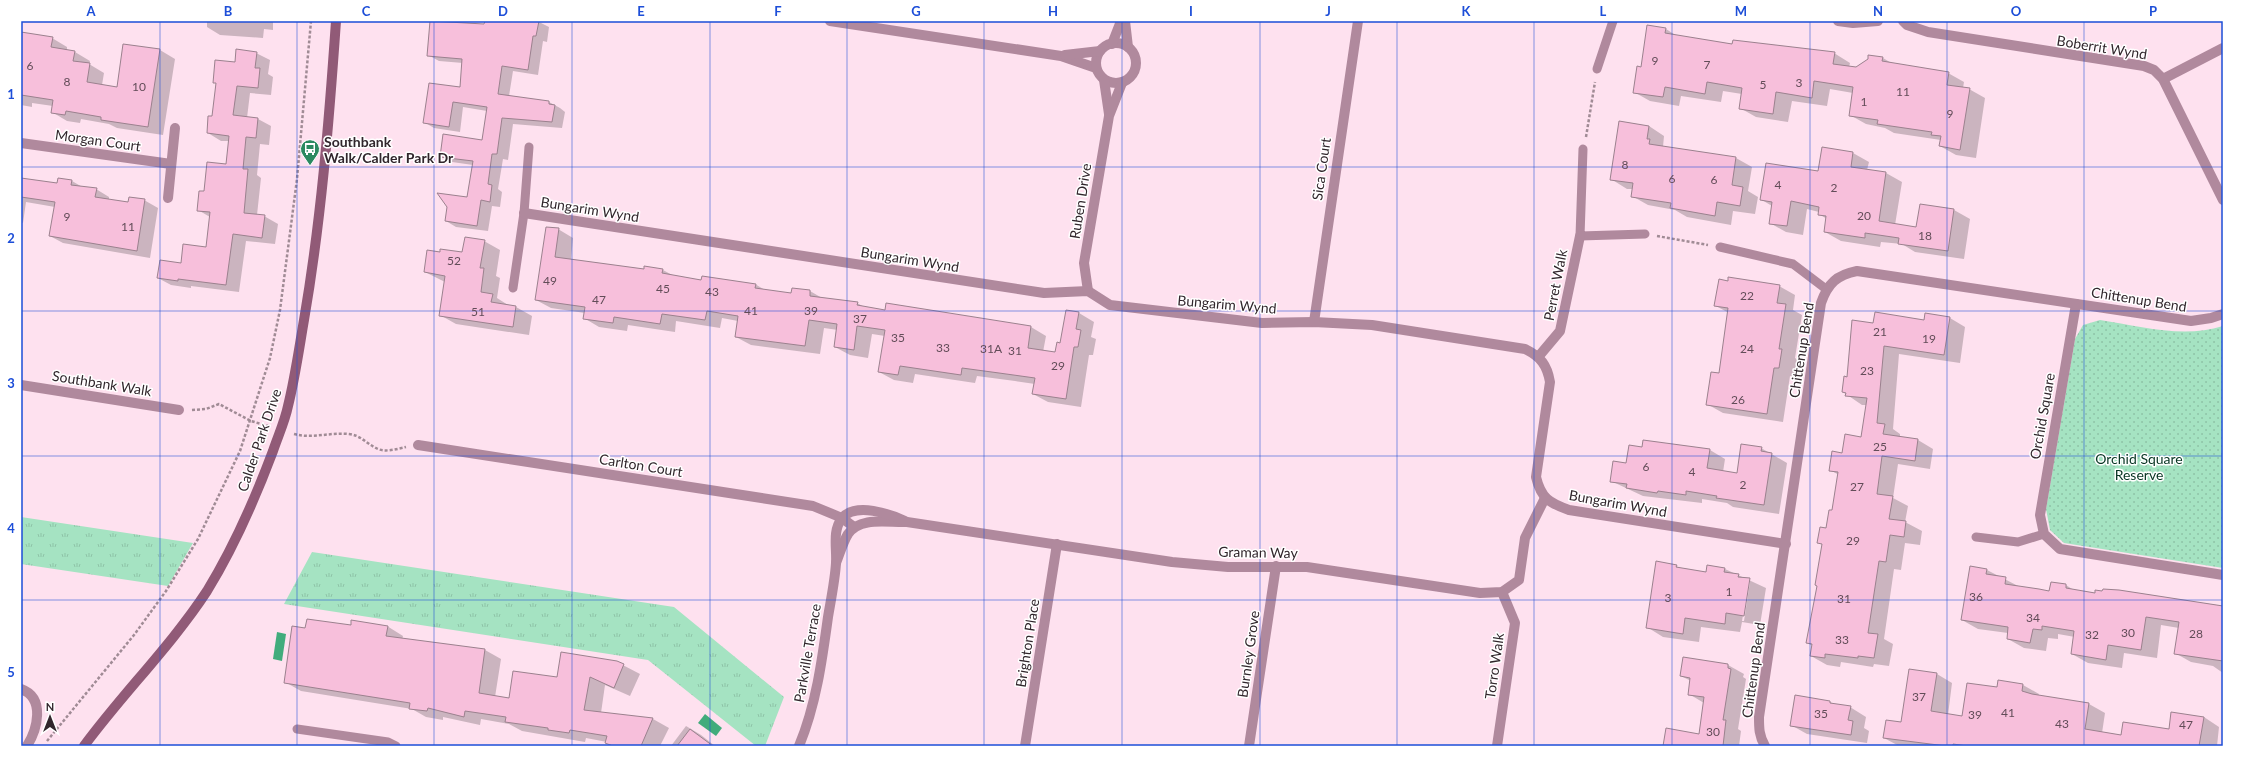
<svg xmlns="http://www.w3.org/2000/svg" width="2244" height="767" viewBox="0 0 2244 767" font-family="Lato,sans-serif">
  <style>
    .grass { fill: url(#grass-tufts) }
    .park { fill: url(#park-dots) }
    .water { fill: #41ac7c }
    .shadow { fill: #0003; fill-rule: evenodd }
    .building { fill: #f7bfdb; stroke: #9b818e }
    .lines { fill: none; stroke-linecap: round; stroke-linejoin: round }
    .path { stroke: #a08b95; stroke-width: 2.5; stroke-dasharray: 3 2; stroke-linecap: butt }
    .lane { stroke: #b0899d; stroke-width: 9 }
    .street { stroke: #b0899d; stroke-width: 10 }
    .secondary { stroke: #915a77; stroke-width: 10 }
    .grid { fill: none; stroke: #1d4ed8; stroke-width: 1; stroke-opacity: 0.55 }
    .labels { text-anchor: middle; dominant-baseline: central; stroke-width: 3; stroke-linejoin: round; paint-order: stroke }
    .number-label { font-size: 12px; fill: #624c58 }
    .street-label { font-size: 14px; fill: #31262c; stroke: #fff }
    .poi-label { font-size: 14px; font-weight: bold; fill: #31262c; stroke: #fff; text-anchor: start }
    .park-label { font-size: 14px; fill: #063522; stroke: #fff }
    .neatline { fill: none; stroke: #1d4ed8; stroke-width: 1.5 }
    .grid-label { font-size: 13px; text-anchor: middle; font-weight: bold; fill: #1d4ed8 }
  </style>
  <defs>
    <pattern id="grass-tufts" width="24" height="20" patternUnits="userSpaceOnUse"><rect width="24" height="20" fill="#a5e3c2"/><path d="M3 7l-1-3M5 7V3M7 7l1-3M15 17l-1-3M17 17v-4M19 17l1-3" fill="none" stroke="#8ec3a7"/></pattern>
    <pattern id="park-dots" width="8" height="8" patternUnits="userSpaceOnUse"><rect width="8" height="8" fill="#a5e3c2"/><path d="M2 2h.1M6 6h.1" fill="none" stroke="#8ec3a7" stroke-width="1.8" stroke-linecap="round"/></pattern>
  </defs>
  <rect width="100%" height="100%" fill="#fee1ef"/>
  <g class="grass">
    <polygon points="21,517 193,543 168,586 21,564"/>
    <polygon points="312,552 674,607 784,697 765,746 756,746 648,660 284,604"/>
  </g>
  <path class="park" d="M2100,320C2140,326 2183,339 2223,326V568L2064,543L2050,530L2046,509L2075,339L2083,325Z"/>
  <g class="water">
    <polygon points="277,632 286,634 282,661 273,659"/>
    <polygon points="705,714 722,728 716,736 698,723"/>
  </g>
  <g class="shadow">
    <polygon points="207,21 273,21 273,30 264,29 263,38 220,35 207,27"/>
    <polygon points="431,21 456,21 485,25 486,21 537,21 549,27 547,42 543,41 538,75 513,71 509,96 549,102 560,108 565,112 562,128 513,124 508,160 503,159 498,189 502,192 500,207 492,206 488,231 456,227 446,221 468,198 473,165 452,162 441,156 483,141 487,111 463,107 460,132 434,128 424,122 460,89 463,63 439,61 428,55"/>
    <polygon points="1666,29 1677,36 1733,45 1834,53 1850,63 1849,67 1856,68 1883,58 1893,64 1948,73 1964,82 1963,88 1969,89 1985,98 1976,158 1956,155 1940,146 1941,140 1894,133 1885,128 1866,124 1850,115 1853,93 1830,89 1827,106 1792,101 1788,122 1756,117 1740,108 1742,94 1723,91 1721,102 1681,96 1679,106 1650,101 1634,92 1642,68"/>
    <polygon points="21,33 52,38 67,47 67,51 75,52 90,61 89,64 104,73 102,85 117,88 124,45 160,50 175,59 163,135 117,128 109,124 81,119 80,123 67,121 52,112 53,106 32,103 32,107 21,105"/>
    <polygon points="256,53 270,60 268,74 273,77 271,95 250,93 247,118 258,119 271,126 269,145 260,144 257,175 261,178 257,215 264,216 278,224 275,244 246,241 239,292 191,286 191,288 171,285 158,278 207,249 210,217 198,210 205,192 227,165 229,141 221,141 208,133 213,117 217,84 214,82 236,64"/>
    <polygon points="1649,126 1664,136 1663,147 1736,158 1752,167 1748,191 1758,197 1755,214 1733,211 1731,225 1687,217 1675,210 1648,205 1632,196 1633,189 1627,189 1611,179"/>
    <polygon points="1853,153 1869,162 1867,170 1886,173 1902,182 1895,225 1917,228 1954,210 1970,219 1964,259 1915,252 1902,244 1881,242 1880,247 1841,241 1825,232 1827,219 1819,214 1819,212 1807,209 1803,235 1786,232 1770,223 1772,206 1762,200 1819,172"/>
    <polygon points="21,179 58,184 59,179 72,181 84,188 96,189 109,197 109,200 129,203 144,200 158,208 150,258 63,243 50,236 55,207 26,202 23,223 21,222"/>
    <polygon points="558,229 573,238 571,260 644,270 663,270 674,276 702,281 755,284 765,290 792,294 793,289 810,291 822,298 857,303 866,308 886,311 887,304 1031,327 1046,336 1043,352 1056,353 1079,313 1094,322 1091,337 1096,339 1093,355 1089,355 1081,407 1048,402 1033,394 1035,384 1015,381 977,376 975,383 915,374 913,383 894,380 879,372 885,336 872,334 868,358 850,355 835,347 838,330 824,328 820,354 751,345 736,337 738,321 722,318 720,328 676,321 675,332 628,325 627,331 599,327 584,318 585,313 551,308 536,300"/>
    <polygon points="484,241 500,250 496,276 500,278 497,298 508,305 516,307 532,316 529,335 456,324 440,315 445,282 425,272 441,253 463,253"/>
    <polygon points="1779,286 1795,295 1793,310 1802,315 1795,358 1798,360 1795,377 1790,376 1783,422 1723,413 1707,404 1720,375 1729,313 1716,306"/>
    <polygon points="1925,314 1950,318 1965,327 1960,363 1899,354 1893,429 1900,434 1900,437 1918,440 1933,449 1930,469 1898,464 1893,498 1908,506 1905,522 1922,531 1920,545 1905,543 1901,570 1894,569 1884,639 1893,644 1889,666 1874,664 1873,667 1841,662 1840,667 1827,665 1811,656 1813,646 1807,643 1818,586 1823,545 1818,542 1827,529 1833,511 1839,475 1830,470 1843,454 1862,438 1867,405 1862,405 1843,392 1874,324 1924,321"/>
    <polygon points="1643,448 1710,450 1725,459 1723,472 1738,474 1761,448 1787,463 1779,514 1733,507 1727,503 1702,499 1702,503 1643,496 1611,481"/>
    <path d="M1676,566L1682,569L1707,573L1725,569L1766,588L1760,625L1742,622L1740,632L1701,627L1699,642L1663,637L1647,627ZM1749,581L1750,582L1744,621H1742Z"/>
    <polygon points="1987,570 2022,588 2050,592 2066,585 2075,591 2096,594 2119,591 2223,606 2223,673 2213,666 2191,662 2175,653 2179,628 2161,625 2157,658 2124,653 2122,668 2088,663 2072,654 2075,637 2058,634 2058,639 2048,638 2046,651 2024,648 2008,639 2008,633 1978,629 1962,620"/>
    <polygon points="352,626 387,626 403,636 402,640 485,650 501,659 495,697 510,700 558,678 617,662 640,674 630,696 605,685 601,713 653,719 669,728 660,746 613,746 607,742 586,738 585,742 522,731 509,724 481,719 480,725 443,717 443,720 426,717 412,709 301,691 285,682 306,629"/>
    <polygon points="1728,665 1744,674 1743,677 1746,679 1738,729 1741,731 1739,746 1664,746 1699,735 1704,703 1689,694 1691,681 1681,676"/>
    <polygon points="1937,674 1952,683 1948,715 1963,718 1998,688 1999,681 2023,685 2039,694 2038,696 2089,704 2105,713 2102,733 2122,736 2170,730 2204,717 2219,727 2217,746 1899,746 1884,738 1902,723"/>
    <polygon points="1830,702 1836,705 1850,707 1866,717 1864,728 1869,731 1867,743 1807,734 1791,725"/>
    <polygon points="686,726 701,735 715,746 671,746"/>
  </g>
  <g class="building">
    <polygon points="430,21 484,24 485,21 539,21 536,36 533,36 528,70 502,66 498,94 549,101 549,104 555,105 552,122 502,118 497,154 492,154 488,184 492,185 490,202 481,200 477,226 445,221 447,207 437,193 467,197 473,161 440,157 443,134 482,140 487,107 453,102 449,127 423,123 429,83 460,87 462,59 427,56"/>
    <polygon points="1647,25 1666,28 1665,33 1732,44 1733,40 1835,52 1833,64 1856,67 1868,59 1868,55 1883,57 1882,61 1949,72 1947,85 1970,88 1960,150 1939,146 1941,136 1931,135 1932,132 1877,124 1878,120 1849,116 1853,87 1814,81 1812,98 1776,92 1773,114 1739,109 1742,88 1707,82 1705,94 1665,87 1663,97 1633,93 1637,66 1641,67"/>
    <polygon points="21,32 53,37 51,47 75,51 73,61 90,63 87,82 117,87 123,44 160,49 148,127 101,120 101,117 66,111 65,115 51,113 53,100 21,95"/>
    <polygon points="236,49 257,52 255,68 260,68 258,88 237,86 233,115 258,118 256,138 246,137 243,169 248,169 244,213 265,215 262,238 233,234 226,285 178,279 178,281 157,278 160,260 181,263 183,244 206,247 210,212 197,211 199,191 204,191 207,162 226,164 229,136 207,133 208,116 212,116 216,83 213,83 215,60 235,62"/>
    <polygon points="1619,121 1649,126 1647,139 1650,139 1649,144 1736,157 1732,185 1743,187 1740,206 1717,202 1715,216 1670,208 1671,203 1631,197 1633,183 1610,180"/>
    <polygon points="1822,147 1853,152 1851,167 1886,172 1879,221 1916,227 1920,204 1954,209 1948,251 1898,244 1899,238 1865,233 1865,238 1824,232 1826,216 1818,215 1819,207 1791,201 1787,226 1769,224 1772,202 1760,200 1766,163 1818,171"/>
    <polygon points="21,178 57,183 58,178 72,180 71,185 97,188 95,197 128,202 129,197 145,199 137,251 49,236 55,202 21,197"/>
    <polygon points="546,227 559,228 555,257 644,269 644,266 663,269 662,273 701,280 702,276 756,284 755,288 791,293 792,288 810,290 810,296 858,302 857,305 885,310 886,303 1031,326 1028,348 1055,352 1057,342 1060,343 1066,310 1079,312 1076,329 1081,330 1078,347 1074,347 1066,399 1032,394 1035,378 999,373 962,368 961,375 900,366 898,375 878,372 885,330 857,326 854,350 834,347 837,324 809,320 805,346 735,337 738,316 707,311 705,320 662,314 660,324 614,317 613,323 583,319 585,307 535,300"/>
    <polygon points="465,237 485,240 480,268 484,268 481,292 493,294 491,302 516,306 513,327 439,316 445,276 424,272 427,250 440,252 440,249 462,252"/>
    <polygon points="1728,277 1780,285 1777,303 1786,304 1779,349 1782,349 1779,368 1774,368 1767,414 1706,405 1711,372 1719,373 1728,308 1714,306 1719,279 1728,281"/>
    <polygon points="1875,312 1924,320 1925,313 1950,317 1944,355 1884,346 1877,423 1885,424 1883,434 1918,439 1915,461 1882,456 1877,494 1893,496 1889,519 1906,521 1904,537 1890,535 1886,562 1879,561 1868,633 1878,634 1874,658 1858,656 1858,658 1825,654 1825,658 1810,656 1812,644 1806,643 1817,586 1815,585 1822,544 1817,543 1820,527 1826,528 1829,510 1832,510 1838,472 1829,471 1832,451 1842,453 1845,434 1861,437 1867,398 1845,396 1846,393 1842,392 1844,376 1847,377 1852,320 1873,323"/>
    <polygon points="1643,440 1710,449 1707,468 1737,473 1741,444 1762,447 1761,451 1772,453 1764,505 1716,498 1717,496 1686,491 1686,495 1658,491 1657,493 1626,488 1627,484 1610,482 1613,461 1626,463 1629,445 1642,447"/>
    <polygon points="1656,561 1677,565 1676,567 1706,572 1707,565 1725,568 1724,572 1739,574 1738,577 1750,578 1744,616 1726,613 1725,624 1685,618 1683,634 1646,628"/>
    <polygon points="1970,566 1987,569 1986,574 2006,577 2005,584 2039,589 2049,591 2051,582 2066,584 2066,588 2095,593 2095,590 2102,591 2103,589 2119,590 2223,606 2223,661 2174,654 2179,622 2146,617 2141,650 2108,645 2106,660 2071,654 2074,631 2042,626 2042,630 2033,629 2030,643 2007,639 2008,627 1961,620"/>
    <polygon points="307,619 351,625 351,620 388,626 386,636 485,649 479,693 509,698 513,671 557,677 561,652 617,661 624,664 614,688 590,677 584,710 653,718 641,746 613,746 605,743 607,736 570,730 569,733 548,730 548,728 505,722 506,717 465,711 464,717 428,708 427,711 409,709 410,703 284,683 292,626 305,628"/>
    <polygon points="1683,657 1728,664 1728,668 1731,669 1723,720 1726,720 1723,746 1663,746 1666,728 1699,734 1704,697 1688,695 1690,678 1680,676"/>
    <polygon points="1909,669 1937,673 1931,711 1962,716 1967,683 1997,687 1998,680 2023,684 2022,691 2032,694 2089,703 2085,729 2121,735 2123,722 2169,729 2171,712 2204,717 2199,746 1967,746 1953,744 1953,746 1946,746 1883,738 1886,720 1901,722"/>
    <polygon points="1795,695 1830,701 1830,703 1851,706 1848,720 1853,721 1851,735 1790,726"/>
    <polygon points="690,729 713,746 677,746"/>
  </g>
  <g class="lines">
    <g class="path">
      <polyline points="1586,137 1595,82"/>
      <polyline points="1657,236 1708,245"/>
      <polyline points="192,410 206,409 219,404 251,421 268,426"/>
      <path d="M294,434C313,439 330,432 349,434C360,435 366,443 376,448C384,453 397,449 406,447"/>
      <polyline points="47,741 134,635 166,591 198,539 240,451 270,358 280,310 297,179 311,21"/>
    </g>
    <g class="lane">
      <polyline points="1597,69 1613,21"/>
      <polyline points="1583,149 1580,236 1645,234"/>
      <polyline points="1720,247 1793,264 1826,289"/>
      <polyline points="513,288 524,213 529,147"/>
      <polyline points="1976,537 2018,542 2044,534"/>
      <polyline points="297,729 388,742 396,746"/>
    </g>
    <g class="street">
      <polyline points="830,21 1061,56 1096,68"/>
      <polyline points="1125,21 1128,47"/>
      <polyline points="1838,21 1853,23 1878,21"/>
      <polyline points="1903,21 1907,25 1928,32 2144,66 2154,70 2163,79 2223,200"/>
      <circle cx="1116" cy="63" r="20"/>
      <polyline points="1112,44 1121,21"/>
      <polyline points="1065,55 1100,51"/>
      <polyline points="2163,79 2223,48"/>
      <polyline points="1104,80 1109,114"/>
      <polyline points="21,143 171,164"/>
      <polyline points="168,198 175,128"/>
      <path d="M524,213L1044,293L1088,291L1110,305L1262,323L1314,322L1372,325L1525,349C1541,357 1547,365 1550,382L1536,477C1541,498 1549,503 1569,510L1786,544"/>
      <polyline points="1088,291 1084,263 1109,116 1122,83"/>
      <polyline points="2076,304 2040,515 2044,534 2060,549 2223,575"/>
      <polyline points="1314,322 1358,21"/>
      <polyline points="1539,356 1560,331 1580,236"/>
      <polyline points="21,385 179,410"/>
      <polyline points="418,445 813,506 842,518 854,527"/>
      <path d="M836,563C840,553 843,542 848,534C860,516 889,523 907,522L1172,562L1228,567H1307L1480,593L1502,592L1519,580L1525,538L1545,498"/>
      <path d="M21,689C46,698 37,730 27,746"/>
      <path d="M799,746C816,705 822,661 828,617C831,599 835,580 836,563C837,548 832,531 842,518C856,502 890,514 905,521"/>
      <polyline points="1025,746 1057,544"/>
      <polyline points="1249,746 1276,566"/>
      <polyline points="1497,746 1515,623 1502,592"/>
      <path d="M1765,746C1759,736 1759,728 1759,717L1821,303C1828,283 1837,275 1857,271L2191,321L2211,318L2223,314"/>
    </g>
    <path class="secondary" d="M84,746C123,693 171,646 207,591C234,547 255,499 273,451C278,436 285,421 288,406C295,378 299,349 304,320C321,221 329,122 336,21"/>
  </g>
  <path class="grid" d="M160,21V746M297,21V746M434,21V746M572,21V746M710,21V746M847,21V746M984,21V746M1122,21V746M1260,21V746M1397,21V746M1534,21V746M1672,21V746M1810,21V746M1947,21V746M2084,21V746M21,167H2223M21,311H2223M21,456H2223M21,600H2223"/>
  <defs>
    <symbol id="bus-pin" viewBox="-11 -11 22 30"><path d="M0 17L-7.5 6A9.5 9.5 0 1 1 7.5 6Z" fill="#2b8960" stroke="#fff"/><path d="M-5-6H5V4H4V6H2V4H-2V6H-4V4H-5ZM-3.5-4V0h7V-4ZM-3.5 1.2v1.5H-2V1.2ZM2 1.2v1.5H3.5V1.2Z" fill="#fff"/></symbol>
  </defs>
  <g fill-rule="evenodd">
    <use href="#bus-pin" x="299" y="138" width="22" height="30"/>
  </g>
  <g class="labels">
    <g class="number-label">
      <text x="1655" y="60">9</text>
      <text x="1707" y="64">7</text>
      <text x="30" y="65">6</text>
      <text x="67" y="81">8</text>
      <text x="1799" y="82">3</text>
      <text x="1763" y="84">5</text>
      <text x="139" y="86">10</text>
      <text x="1903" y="91">11</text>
      <text x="1864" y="101">1</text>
      <text x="1950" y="113">9</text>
      <text x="1625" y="164">8</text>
      <text x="1672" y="178">6</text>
      <text x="1714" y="179">6</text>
      <text x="1778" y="184">4</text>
      <text x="1834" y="187">2</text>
      <text x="1864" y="215">20</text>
      <text x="67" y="216">9</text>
      <text x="128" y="226">11</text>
      <text x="1925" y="235">18</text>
      <text x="454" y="260">52</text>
      <text x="550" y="280">49</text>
      <text x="663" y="288">45</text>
      <text x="712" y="291">43</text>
      <text x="1747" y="295">22</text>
      <text x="599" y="299">47</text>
      <text x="751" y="310">41</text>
      <text x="811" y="310">39</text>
      <text x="478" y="311">51</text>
      <text x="860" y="318">37</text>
      <text x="1880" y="331">21</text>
      <text x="898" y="337">35</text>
      <text x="1929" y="338">19</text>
      <text x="943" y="347">33</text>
      <text x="991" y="348">31A</text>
      <text x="1747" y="348">24</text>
      <text x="1015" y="350">31</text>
      <text x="1058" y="365">29</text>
      <text x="1867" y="370">23</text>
      <text x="1738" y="399">26</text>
      <text x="1880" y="446">25</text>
      <text x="1646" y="466">6</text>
      <text x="1692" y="471">4</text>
      <text x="1743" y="484">2</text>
      <text x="1857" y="486">27</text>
      <text x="1853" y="540">29</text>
      <text x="1729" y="591">1</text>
      <text x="1976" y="596">36</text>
      <text x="1668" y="597">3</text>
      <text x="1844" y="598">31</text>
      <text x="2033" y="617">34</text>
      <text x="2128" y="632">30</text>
      <text x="2196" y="633">28</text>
      <text x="2092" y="634">32</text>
      <text x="1842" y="639">33</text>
      <text x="1919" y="696">37</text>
      <text x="2008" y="712">41</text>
      <text x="1821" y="713">35</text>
      <text x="1975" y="714">39</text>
      <text x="2062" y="723">43</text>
      <text x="2186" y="724">47</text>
      <text x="1713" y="731">30</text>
    </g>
    <g class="street-label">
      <text transform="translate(2102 47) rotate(9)">Boberrit Wynd</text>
      <text transform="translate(98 140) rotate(8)">Morgan Court</text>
      <text transform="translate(1321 169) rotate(-82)">Sica Court</text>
      <text transform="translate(1080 201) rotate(-81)">Ruben Drive</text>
      <text transform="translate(590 209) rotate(9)">Bungarim Wynd</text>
      <text transform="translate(910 259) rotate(9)">Bungarim Wynd</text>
      <text transform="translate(1555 285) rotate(-79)">Perret Walk</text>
      <text transform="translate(2139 299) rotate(9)">Chittenup Bend</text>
      <text transform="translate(1227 304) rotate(5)">Bungarim Wynd</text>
      <text transform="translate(1801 350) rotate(-81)">Chittenup Bend</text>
      <text transform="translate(102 383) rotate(9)">Southbank Walk</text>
      <text transform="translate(2042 416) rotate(-80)">Orchid Square</text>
      <text transform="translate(259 440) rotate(-71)">Calder Park Drive</text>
      <text transform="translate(641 465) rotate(9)">Carlton Court</text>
      <text transform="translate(1618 503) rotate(10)">Bungarim Wynd</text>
      <text transform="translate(1258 552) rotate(1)">Graman Way</text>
      <text transform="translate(1027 643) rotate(-81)">Brighton Place</text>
      <text transform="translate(807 653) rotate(-80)">Parkville Terrace</text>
      <text transform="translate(1248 654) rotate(-82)">Burnley Grove</text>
      <text transform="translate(1494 666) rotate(-82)">Torro Walk</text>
      <text transform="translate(1753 670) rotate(-82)">Chittenup Bend</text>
    </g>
    <g class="poi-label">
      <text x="324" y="141">Southbank<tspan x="324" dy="16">Walk/Calder Park Dr</tspan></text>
    </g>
    <g class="park-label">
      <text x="2139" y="458">Orchid Square<tspan x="2139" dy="16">Reserve</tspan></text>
    </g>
  </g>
  <rect width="2244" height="767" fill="none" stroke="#ffffff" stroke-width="44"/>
  <g transform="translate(50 717)" stroke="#ffffff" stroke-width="3" paint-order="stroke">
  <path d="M0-3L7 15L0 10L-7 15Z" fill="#31262c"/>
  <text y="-6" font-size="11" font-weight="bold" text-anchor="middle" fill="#31262c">N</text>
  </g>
  <rect x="22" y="22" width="2200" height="723" class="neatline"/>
  <g class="grid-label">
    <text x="91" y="16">A</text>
    <text x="228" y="16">B</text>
    <text x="366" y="16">C</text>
    <text x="503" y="16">D</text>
    <text x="641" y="16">E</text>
    <text x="778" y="16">F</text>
    <text x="916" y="16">G</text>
    <text x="1053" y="16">H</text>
    <text x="1191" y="16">I</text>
    <text x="1328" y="16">J</text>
    <text x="1466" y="16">K</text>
    <text x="1603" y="16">L</text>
    <text x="1741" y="16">M</text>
    <text x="1878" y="16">N</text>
    <text x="2016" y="16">O</text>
    <text x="2153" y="16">P</text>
    <text x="11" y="99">1</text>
    <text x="11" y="243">2</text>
    <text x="11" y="388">3</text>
    <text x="11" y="533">4</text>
    <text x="11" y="677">5</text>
  </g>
</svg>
